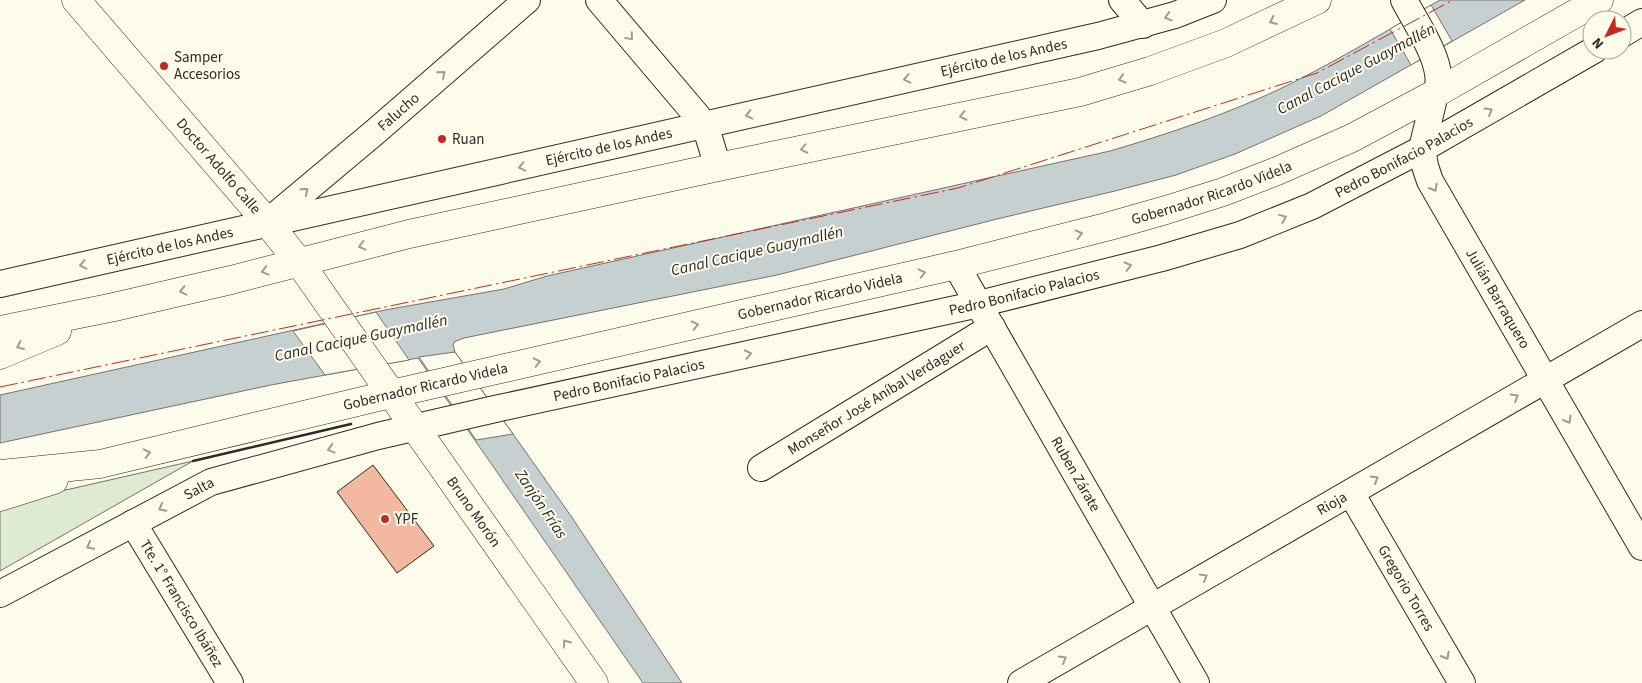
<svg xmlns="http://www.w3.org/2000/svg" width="1642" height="683" viewBox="0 0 1642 683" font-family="'Source Sans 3',sans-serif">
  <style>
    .green { fill: #deebd1; stroke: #74746e }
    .water { fill: #c7d0d0; stroke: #74746e }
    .pier { fill: #fdfbea; stroke: #74746e }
    .building { fill: #f2b8a0; stroke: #2b2b2b }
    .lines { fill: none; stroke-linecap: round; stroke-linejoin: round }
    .minor-casing { stroke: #2b2b2b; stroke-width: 28 }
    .major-casing { stroke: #2b2b2b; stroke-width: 29 }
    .highway-casing { stroke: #2b2b2b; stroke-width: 29 }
    .minor { stroke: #fdfbea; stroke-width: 26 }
    .major { stroke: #fdfbea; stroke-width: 28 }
    .highway { stroke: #fdfbea; stroke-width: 28 }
    .wall { stroke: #2b2b2b; stroke-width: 2.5 }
    .power { stroke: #c62828; stroke-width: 1; stroke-dasharray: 18 4 2.5 4; stroke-linecap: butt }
    .oneway { stroke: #9e9d94 }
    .poi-dot { fill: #c62828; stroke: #fdfbea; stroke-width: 2 }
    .labels { text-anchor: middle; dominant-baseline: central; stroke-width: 4; stroke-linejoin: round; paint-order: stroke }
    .poi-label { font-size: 15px; fill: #2b2b2b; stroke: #fdfbea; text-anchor: start }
    .street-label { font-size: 15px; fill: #2b2b2b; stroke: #fdfbea }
    .water-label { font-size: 16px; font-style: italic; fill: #2b2b2b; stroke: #fdfbea }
  </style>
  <rect width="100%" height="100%" fill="#fdfbea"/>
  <polygon class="green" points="193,461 0,571 0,505"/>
  <path class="water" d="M1440,0H1525L1321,116L1235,154L1176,175L1115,191L997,219L777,275L464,338L454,342L453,345L455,352L571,516L682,683H643L418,358L271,385L0,443V395L385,310L504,289L547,276L1110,151C1171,133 1231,113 1288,85C1340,59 1390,29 1440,0Z"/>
  <g class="pier">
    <polygon points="1431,5 1452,41 1411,65 1390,29"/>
    <polygon points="376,312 409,360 325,375 293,331"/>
    <polygon points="455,352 495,409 513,434 476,440 419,357"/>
  </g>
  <polygon class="building" points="373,465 434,546 397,573 337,492"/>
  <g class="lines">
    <defs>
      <g id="minor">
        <polyline points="599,0 705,125 718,167"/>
        <polyline points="1122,0 1143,25"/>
        <path id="s1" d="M1404,0C1416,24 1451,71 1434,98L1422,149L1425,166L1430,181L1642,547"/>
        <polyline points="1622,34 1642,22"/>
        <path id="s2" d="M270,220L375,132L527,0"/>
        <path id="s3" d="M956,265L1196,683"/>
        <path id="s4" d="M0,284L1098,36L1175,15L1213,0"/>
        <path id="s5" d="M761,468L992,327"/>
        <path id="s6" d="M1351,493L1462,683"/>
        <path id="s7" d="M133,523L230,683"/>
        <path id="s8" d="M0,594L211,482L378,436L495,409L979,304L1162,258L1240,235L1312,206L1422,149L1594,50"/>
        <path id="s9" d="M1021,683L1642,324"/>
      </g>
      <g id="major">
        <path id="s10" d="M76,0L267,222L299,262L594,683"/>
      </g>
      <g id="highway">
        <polyline points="0,330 114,307 231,280 409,234 718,167 1080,92 1150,71 1226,43 1317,0"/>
        <polyline points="0,355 57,331"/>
        <path id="s11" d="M0,474L100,464L391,394L956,265L1110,226L1166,210L1223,192L1277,171L1352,138L1438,92L1599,0"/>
        <polyline points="0,497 54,480"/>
      </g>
    </defs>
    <use href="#minor" class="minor-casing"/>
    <use href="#major" class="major-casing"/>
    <use href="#highway" class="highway-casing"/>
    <use href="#minor" class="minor"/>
    <use href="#major" class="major"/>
    <use href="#highway" class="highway"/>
    <polyline class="wall" points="193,461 351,424"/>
    <polyline class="power" points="0,387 958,188 1317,73 1453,0"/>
  </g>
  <defs><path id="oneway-chevron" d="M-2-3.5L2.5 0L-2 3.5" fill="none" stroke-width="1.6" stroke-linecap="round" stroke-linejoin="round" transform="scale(1.25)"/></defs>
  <g class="oneway">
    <use href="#oneway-chevron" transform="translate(1168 17) rotate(163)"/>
    <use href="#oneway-chevron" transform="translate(1273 21) rotate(155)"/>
    <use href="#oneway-chevron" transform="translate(630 37) rotate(50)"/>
    <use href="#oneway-chevron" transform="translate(442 74) rotate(-41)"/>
    <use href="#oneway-chevron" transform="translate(907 79) rotate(167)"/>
    <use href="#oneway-chevron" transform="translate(1122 79) rotate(164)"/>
    <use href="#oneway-chevron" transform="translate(1489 111) rotate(-30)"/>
    <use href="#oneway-chevron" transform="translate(749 115) rotate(167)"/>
    <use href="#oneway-chevron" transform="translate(963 116) rotate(168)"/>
    <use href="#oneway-chevron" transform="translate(804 149) rotate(168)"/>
    <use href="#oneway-chevron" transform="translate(522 167) rotate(167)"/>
    <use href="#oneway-chevron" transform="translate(1434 188) rotate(60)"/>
    <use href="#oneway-chevron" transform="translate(305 191) rotate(-40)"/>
    <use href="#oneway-chevron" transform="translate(1283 218) rotate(-22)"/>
    <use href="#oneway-chevron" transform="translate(1079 234) rotate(-14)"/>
    <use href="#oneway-chevron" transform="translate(362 246) rotate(166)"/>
    <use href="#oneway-chevron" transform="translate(83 265) rotate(167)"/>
    <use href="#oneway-chevron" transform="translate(1128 266) rotate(-14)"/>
    <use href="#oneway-chevron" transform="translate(265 271) rotate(165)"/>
    <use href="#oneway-chevron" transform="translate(922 273) rotate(-13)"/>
    <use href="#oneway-chevron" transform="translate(183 291) rotate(167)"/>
    <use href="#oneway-chevron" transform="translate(695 325) rotate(-13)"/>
    <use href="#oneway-chevron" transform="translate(20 346) rotate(157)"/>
    <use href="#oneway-chevron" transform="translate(748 354) rotate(-12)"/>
    <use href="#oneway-chevron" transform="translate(537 362) rotate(-13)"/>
    <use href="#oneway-chevron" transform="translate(1515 397) rotate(-30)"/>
    <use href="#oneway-chevron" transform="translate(1568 420) rotate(60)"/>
    <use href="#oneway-chevron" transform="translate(331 449) rotate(165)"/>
    <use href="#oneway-chevron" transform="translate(147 453) rotate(-13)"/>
    <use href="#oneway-chevron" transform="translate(1375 479) rotate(-30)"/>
    <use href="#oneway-chevron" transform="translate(162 508) rotate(152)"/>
    <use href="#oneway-chevron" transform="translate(90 546) rotate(152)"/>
    <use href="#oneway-chevron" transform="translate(1204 577) rotate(-30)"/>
    <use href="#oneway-chevron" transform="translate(566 643) rotate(-125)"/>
    <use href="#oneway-chevron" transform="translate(1446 656) rotate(60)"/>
    <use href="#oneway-chevron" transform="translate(1063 659) rotate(-30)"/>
  </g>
  <g class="poi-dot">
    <circle cx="164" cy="66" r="5"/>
    <circle cx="442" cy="139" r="5"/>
    <circle cx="385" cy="519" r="5"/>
  </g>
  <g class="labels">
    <g class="poi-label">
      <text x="174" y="57">Samper<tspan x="174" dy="17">Accesorios</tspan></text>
      <text x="452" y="139">Ruan</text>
      <text x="395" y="519">YPF</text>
    </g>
    <g class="street-label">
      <text stroke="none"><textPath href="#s4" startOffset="1029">Ejército de los Andes</textPath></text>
      <text stroke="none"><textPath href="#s2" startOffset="168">Falucho</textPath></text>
      <text stroke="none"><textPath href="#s4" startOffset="624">Ejército de los Andes</textPath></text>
      <text stroke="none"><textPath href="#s8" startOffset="1479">Pedro Bonifacio Palacios</textPath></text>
      <text stroke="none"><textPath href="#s10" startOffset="219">Doctor Adolfo Calle</textPath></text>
      <text stroke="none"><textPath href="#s11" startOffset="1245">Gobernador Ricardo Videla</textPath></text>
      <text stroke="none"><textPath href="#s4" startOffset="174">Ejército de los Andes</textPath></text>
      <text stroke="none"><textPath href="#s8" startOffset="1074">Pedro Bonifacio Palacios</textPath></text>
      <text stroke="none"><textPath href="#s11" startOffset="840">Gobernador Ricardo Videla</textPath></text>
      <text stroke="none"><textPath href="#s1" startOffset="328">Julián Barraquero</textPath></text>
      <text stroke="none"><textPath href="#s8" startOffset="669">Pedro Bonifacio Palacios</textPath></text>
      <text stroke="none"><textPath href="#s11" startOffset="435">Gobernador Ricardo Videla</textPath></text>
      <text stroke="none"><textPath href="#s5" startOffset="135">Monseñor José Aníbal Verdaguer</textPath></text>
      <text stroke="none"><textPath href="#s3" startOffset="241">Ruben Zárate</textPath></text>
      <text stroke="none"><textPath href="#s8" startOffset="225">Salta</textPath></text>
      <text stroke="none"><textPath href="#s9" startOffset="359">Rioja</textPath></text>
      <text stroke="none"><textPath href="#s10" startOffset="649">Bruno Morón</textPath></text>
      <text stroke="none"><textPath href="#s6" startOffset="110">Gregorio Torres</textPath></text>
      <text stroke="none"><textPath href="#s7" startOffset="94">Tte. 1° Francisco Ibáñez</textPath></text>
    </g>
    <g class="water-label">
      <text transform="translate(1356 69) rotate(-28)">Canal Cacique Guaymallén</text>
      <text transform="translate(757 251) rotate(-13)">Canal Cacique Guaymallén</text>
      <text transform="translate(361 338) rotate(-12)">Canal Cacique Guaymallén</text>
      <text transform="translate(541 504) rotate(56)">Zanjón Frías</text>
    </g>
  </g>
  <g transform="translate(1607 35) rotate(228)"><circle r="24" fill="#fdfbea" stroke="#a9a89e"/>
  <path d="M0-4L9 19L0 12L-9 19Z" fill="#c62828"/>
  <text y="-8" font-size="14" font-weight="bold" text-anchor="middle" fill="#2b2b2b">N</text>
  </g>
</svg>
